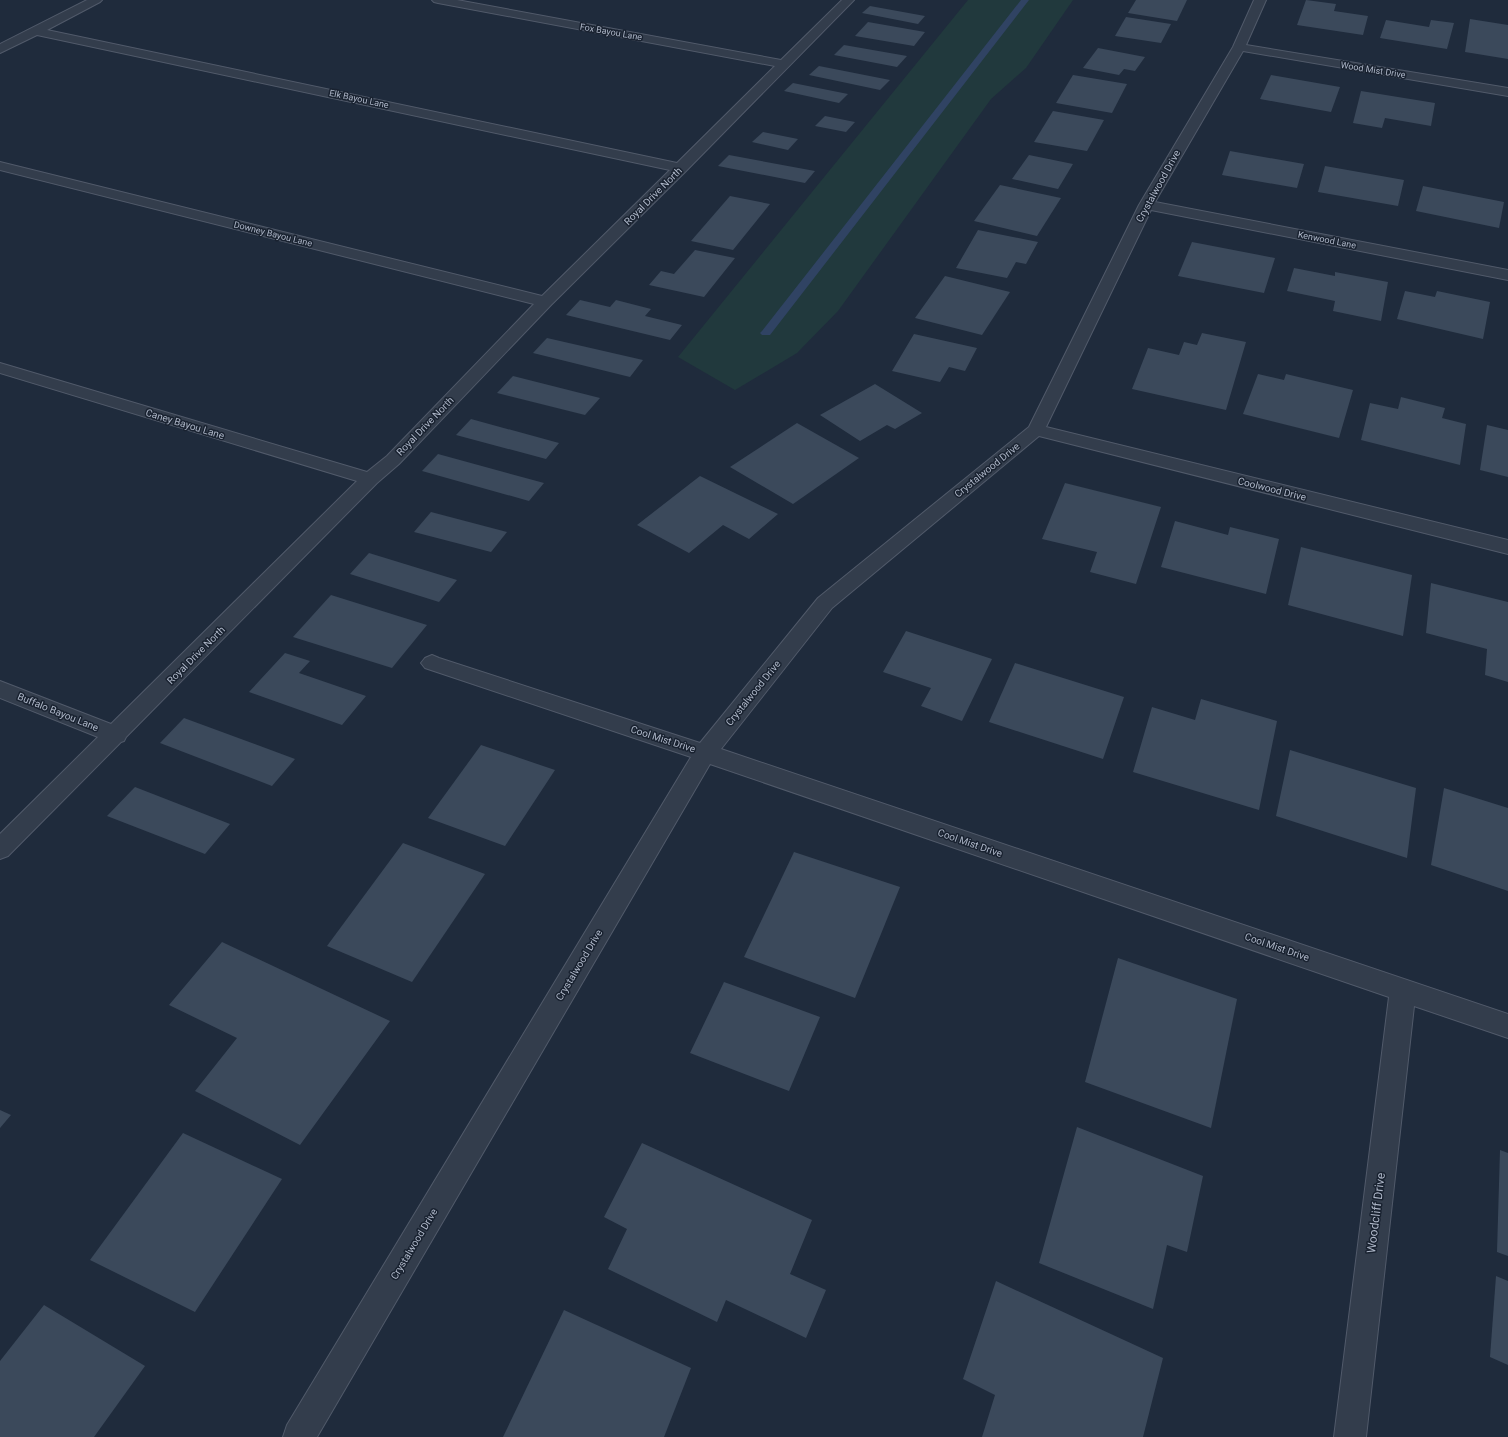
<svg xmlns="http://www.w3.org/2000/svg" width="1508" height="1437" viewBox="0 0 1508 1437" font-family="Roboto,sans-serif">
  <style>
    .green { fill: #21393d }
    .lines { fill: none; stroke-linecap: round; stroke-linejoin: round }
    .stream { fill: #304363; fill-rule: evenodd }
    .building { fill: #3b495b }
    .minor-casing { stroke: #515a6a; stroke-width: 2 }
    .minor { fill: #333d4c; fill-rule: evenodd }
    .labels { text-anchor: middle; dominant-baseline: central; stroke-width: 3; stroke-linejoin: round; paint-order: stroke }
    .far-street-label { font-size: 9px; fill: #aeb7c8; stroke: #192230 }
    .street-label { font-size: 10px; fill: #aeb7c8; stroke: #192230 }
    .near-street-label { font-size: 12px; fill: #aeb7c8; stroke: #192230 }
  </style>
  <rect width="100%" height="100%" fill="#1f2b3c"/>
  <polygon class="green" points="968,0 1073,0 1026,68 991,99 838,311 797,353 735,390 678,357"/>
  <g class="lines">
    <polygon class="stream" points="1021,0 1029,0 770,335 762,335 760,333 762,331"/>
  </g>
  <g class="building">
    <polygon points="1136,0 1187,0 1177,21 1128,13"/>
    <polygon points="1306,0 1336,4 1334,11 1368,16 1363,35 1297,25"/>
    <polygon points="870,6 925,16 918,24 862,13"/>
    <polygon points="1126,17 1171,24 1161,43 1115,36"/>
    <polygon points="1470,19 1508,25 1508,59 1465,52"/>
    <polygon points="1386,20 1429,27 1431,20 1454,23 1447,49 1380,38"/>
    <polygon points="868,22 925,32 914,46 855,36"/>
    <polygon points="844,45 907,56 897,67 834,55"/>
    <polygon points="1098,48 1145,57 1135,71 1124,69 1119,75 1083,68"/>
    <polygon points="819,66 890,80 880,90 809,75"/>
    <polygon points="1073,75 1127,84 1112,113 1056,103"/>
    <polygon points="1271,75 1340,87 1331,112 1260,99"/>
    <polygon points="793,83 848,94 839,103 784,91"/>
    <polygon points="1361,91 1435,103 1431,126 1385,118 1382,128 1353,123"/>
    <polygon points="1053,111 1104,120 1087,151 1034,142"/>
    <polygon points="825,116 855,122 846,132 815,126"/>
    <polygon points="763,132 798,139 788,150 752,142"/>
    <polygon points="1230,151 1304,164 1297,188 1222,175"/>
    <polygon points="729,155 815,171 805,183 718,166"/>
    <polygon points="1029,155 1073,164 1058,189 1012,179"/>
    <polygon points="1325,166 1404,180 1398,206 1318,192"/>
    <polygon points="1000,185 1061,198 1037,236 974,221"/>
    <polygon points="1423,186 1504,202 1499,228 1416,211"/>
    <polygon points="730,196 770,204 733,250 691,241"/>
    <polygon points="978,230 1038,242 1026,264 1016,262 1007,278 956,268"/>
    <polygon points="1192,242 1275,258 1264,293 1178,276"/>
    <polygon points="695,250 735,258 704,297 649,285 661,271 674,274"/>
    <polygon points="1294,268 1335,276 1335,272 1388,282 1381,321 1333,311 1335,301 1287,291"/>
    <polygon points="945,276 1010,292 982,335 915,318"/>
    <polygon points="1405,291 1435,297 1437,291 1490,302 1483,339 1397,319"/>
    <polygon points="580,300 610,307 616,300 651,309 645,316 682,325 670,340 566,315"/>
    <polygon points="1202,333 1246,342 1226,410 1132,389 1148,348 1179,355 1184,342 1197,345"/>
    <polygon points="914,334 977,348 965,371 949,367 940,382 892,371"/>
    <polygon points="547,338 643,360 630,377 533,353"/>
    <polygon points="1258,374 1284,380 1286,374 1353,390 1339,438 1243,414"/>
    <polygon points="513,376 600,398 585,415 497,393"/>
    <polygon points="875,384 922,413 895,429 887,425 860,441 820,415"/>
    <polygon points="1401,397 1445,408 1442,418 1466,424 1460,465 1361,440 1370,403 1398,409"/>
    <polygon points="471,419 559,443 546,459 456,435"/>
    <polygon points="797,423 859,458 793,504 730,467"/>
    <polygon points="1487,425 1508,430 1508,477 1480,470"/>
    <polygon points="438,454 544,483 529,501 422,471"/>
    <polygon points="700,476 778,514 749,539 723,525 689,553 637,525"/>
    <polygon points="1065,483 1161,507 1136,584 1090,572 1097,552 1042,539"/>
    <polygon points="431,512 507,532 491,552 414,532"/>
    <polygon points="1175,521 1228,535 1230,527 1279,539 1266,594 1161,567"/>
    <polygon points="1301,547 1412,575 1403,636 1288,605"/>
    <polygon points="369,553 457,580 439,602 350,574"/>
    <polygon points="1431,583 1508,602 1508,682 1485,675 1487,649 1426,633"/>
    <polygon points="331,595 427,625 392,668 293,637"/>
    <polygon points="906,631 992,659 962,721 921,706 931,688 883,672"/>
    <polygon points="285,653 310,661 299,673 366,696 342,725 249,692"/>
    <polygon points="1015,663 1124,697 1103,759 989,722"/>
    <polygon points="1201,699 1277,721 1259,810 1133,772 1152,707 1195,720"/>
    <polygon points="184,718 295,759 272,786 160,743"/>
    <polygon points="481,745 555,770 505,846 428,818"/>
    <polygon points="1290,750 1416,788 1407,858 1276,816"/>
    <polygon points="135,787 230,824 205,854 107,816"/>
    <polygon points="1444,788 1508,808 1508,891 1431,865"/>
    <polygon points="403,843 485,874 412,982 327,946"/>
    <polygon points="794,852 900,887 855,998 744,957"/>
    <polygon points="222,942 390,1021 300,1145 195,1091 237,1038 169,1005"/>
    <polygon points="1118,958 1237,999 1211,1128 1085,1082"/>
    <polygon points="724,982 820,1017 789,1091 690,1053"/>
    <polygon points="0,1110 11,1115 0,1128"/>
    <polygon points="1077,1127 1203,1176 1187,1252 1167,1245 1153,1309 1039,1263"/>
    <polygon points="183,1133 282,1179 195,1312 90,1260"/>
    <polygon points="642,1143 812,1220 790,1274 826,1290 806,1338 726,1300 717,1322 608,1269 627,1229 604,1217"/>
    <polygon points="1500,1150 1508,1153 1508,1256 1497,1252"/>
    <polygon points="1496,1276 1508,1281 1508,1365 1490,1357"/>
    <polygon points="996,1281 1163,1358 1143,1437 982,1437 995,1395 963,1379"/>
    <polygon points="44,1305 145,1366 94,1437 0,1437 0,1361"/>
    <polygon points="564,1310 691,1368 664,1437 503,1437"/>
  </g>
  <g class="lines">
    <defs>
      <g id="minor">
        <polygon points="87,0 102,0 100,2 47,30 677,163 775,66 438,3 434,2 432,0 457,0 781,60 842,0 854,0 686,171 551,305 399,464 377,483 126,737 124,741 121,742 8,856 0,859 0,834 98,737 0,698 0,681 111,724 357,481 0,373 0,363 367,472 387,456 534,304 0,170 0,162 542,296 670,170 37,35 0,53 0,44"/>
        <polygon points="1254,0 1266,0 1246,45 1508,88 1508,96 1243,51 1155,202 1508,270 1508,280 1151,210 1046,427 1508,540 1508,554 1039,436 832,608 721,749 1508,1014 1508,1038 1414,1006 1366,1437 1334,1437 1389,997 710,764 317,1437 283,1437 287,1425 691,757 425,668 421,663 425,658 432,655 439,658 700,743 818,598 1029,427 1139,205 1233,47"/>
      </g>
    </defs>
    <use href="#minor" class="minor-casing"/>
    <use href="#minor" class="minor"/>
  </g>
  <g class="labels">
    <g class="far-street-label">
      <text transform="translate(611 32) rotate(10)">Fox Bayou Lane</text>
      <text transform="translate(1373 70) rotate(9)">Wood Mist Drive</text>
      <text transform="translate(359 99) rotate(12)">Elk Bayou Lane</text>
      <text transform="translate(273 234) rotate(14)">Downey Bayou Lane</text>
      <text transform="translate(1327 240) rotate(11)">Kenwood Lane</text>
    </g>
    <g class="street-label">
      <text transform="translate(1158 186) rotate(-61)">Crystalwood Drive</text>
      <text transform="translate(653 196) rotate(-45)">Royal Drive North</text>
      <text transform="translate(185 424) rotate(17)">Caney Bayou Lane</text>
      <text transform="translate(425 426) rotate(-46)">Royal Drive North</text>
      <text transform="translate(987 470) rotate(-39)">Crystalwood Drive</text>
      <text transform="translate(1272 489) rotate(14)">Coolwood Drive</text>
      <text transform="translate(196 655) rotate(-45)">Royal Drive North</text>
      <text transform="translate(753 693) rotate(-51)">Crystalwood Drive</text>
      <text transform="translate(58 712) rotate(22)">Buffalo Bayou Lane</text>
      <text transform="translate(663 739) rotate(18)">Cool Mist Drive</text>
      <text transform="translate(970 843) rotate(19)">Cool Mist Drive</text>
      <text transform="translate(1277 947) rotate(19)">Cool Mist Drive</text>
      <text transform="translate(579 965) rotate(-59)">Crystalwood Drive</text>
      <text transform="translate(414 1244) rotate(-59)">Crystalwood Drive</text>
    </g>
    <g class="near-street-label">
      <text transform="translate(1376 1213) rotate(-83)">Woodcliff Drive</text>
    </g>
  </g>
</svg>
